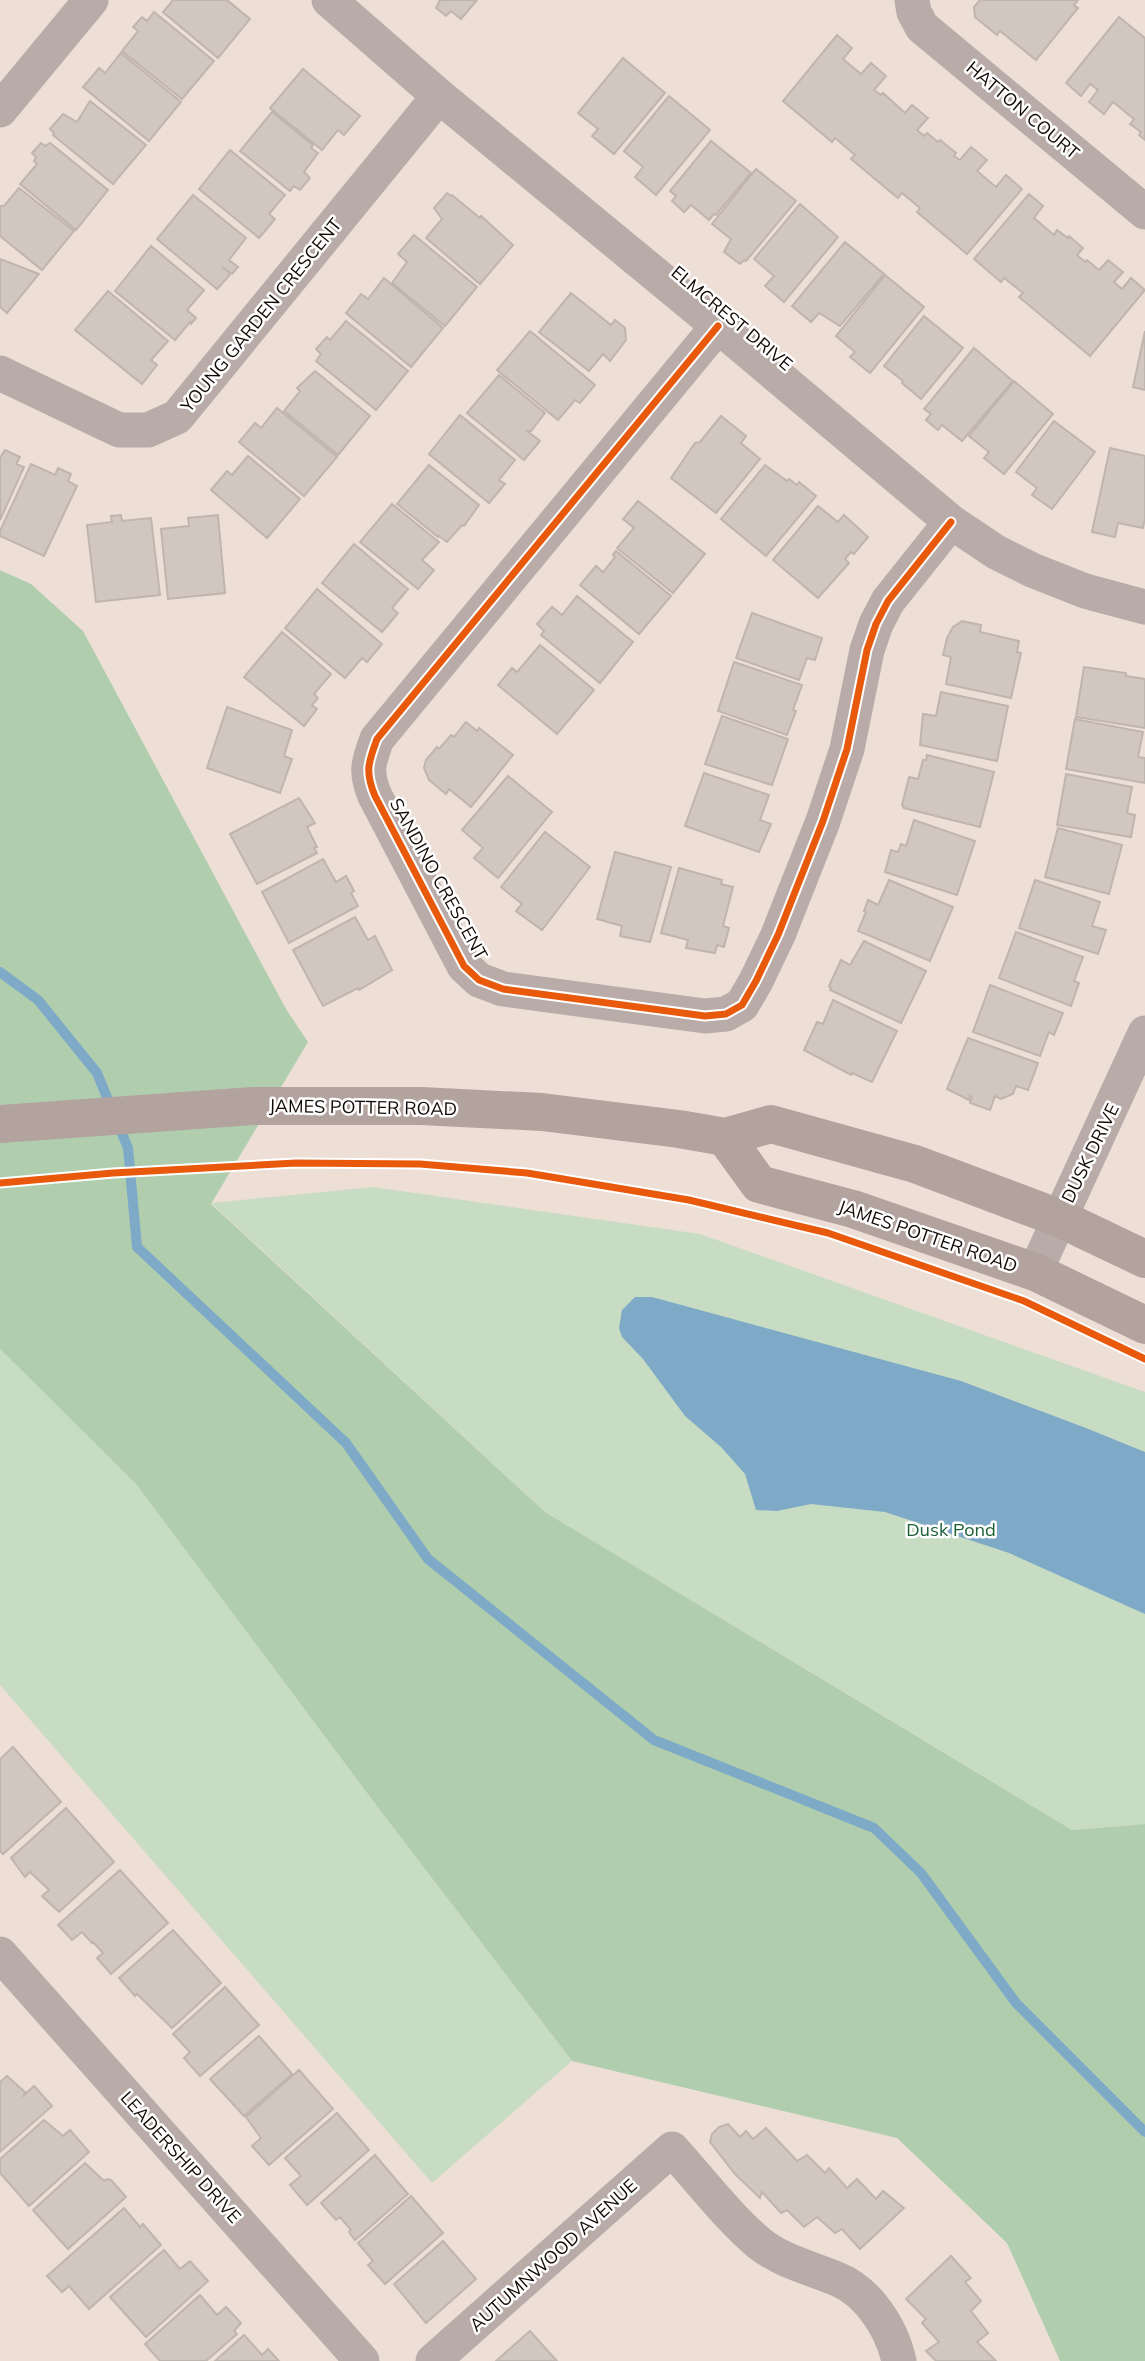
<svg xmlns="http://www.w3.org/2000/svg" width="1145" height="2361" viewBox="0 0 1145 2361" font-family="Mulish,sans-serif">
  <style>
    .green { fill: #c8dcc3 }
    .forest { fill: #b0ceae }
    .water { fill: #7eaac7 }
    .lines { fill: none; stroke-linecap: round; stroke-linejoin: round }
    .stream { stroke: #7eaac7; stroke-width: 10 }
    .building { fill: #d2c7c0; stroke: #c0b5ae; stroke-width: 2 }
    .minor { stroke: #b8aba8; stroke-width: 35 }
    .major { stroke: #b2a39f; stroke-width: 38 }
    .cycleway-casing { stroke: #fff; stroke-width: 11 }
    .cycleway { stroke: #e8590c; stroke-width: 7 }
    .labels { text-anchor: middle; dominant-baseline: central; stroke-width: 5; stroke-linejoin: round; paint-order: stroke }
    .street-label { font-size: 18px; fill: #110905; stroke: #fff }
    .park-label { font-size: 18px; fill: #196133; stroke: #fff }
  </style>
  <rect width="100%" height="100%" fill="#eddfd6"/>
  <g class="green">
    <polygon points="373,1187 700,1234 1145,1392 1145,1824 1072,1830 545,1512 211,1203"/>
    <polygon points="0,1349 136,1484 376,1805 572,2061 432,2183 0,1685"/>
  </g>
  <polygon class="forest" points="0,570 31,584 83,631 286,1009 308,1042 211,1204 545,1512 1072,1830 1145,1824 1145,2361 1060,2361 1007,2243 897,2138 572,2061 376,1805 136,1484 0,1349"/>
  <polygon class="water" points="635,1297 652,1297 961,1381 1086,1428 1145,1452 1145,1614 1009,1553 885,1512 811,1504 777,1511 756,1510 745,1474 721,1447 685,1416 643,1359 622,1337 619,1328 622,1310"/>
  <g class="lines">
    <g class="stream">
      <polyline points="0,972 38,1000 97,1073 111,1107"/>
      <polyline points="118,1124 128,1148 137,1247 346,1443 428,1559 654,1740 874,1828 921,1873 1016,2003 1145,2132"/>
    </g>
  </g>
  <g class="building">
    <polygon points="173,0 227,0 250,19 218,58 163,12"/>
    <polygon points="440,0 477,0 461,19 451,11 446,16 436,8"/>
    <polygon points="980,0 1078,0 1074,5 1078,8 1036,60 1000,31 997,35 975,17 974,7"/>
    <polygon points="154,12 214,61 182,99 122,51 138,31 133,27 142,17 147,21"/>
    <polygon points="1119,17 1145,38 1145,140 1139,135 1141,132 1130,124 1134,119 1113,102 1104,114 1089,102 1098,90 1090,84 1081,96 1066,83"/>
    <polygon points="837,35 852,48 843,59 861,74 871,63 886,76 874,90 881,95 883,93 905,113 912,105 928,118 917,130 924,136 927,133 938,142 940,140 956,153 954,156 960,160 971,147 987,160 977,171 996,187 1006,175 1022,189 967,254 917,212 920,208 902,193 898,198 851,159 855,155 835,138 832,142 783,101"/>
    <polygon points="121,53 181,102 149,141 83,87 99,68 105,73"/>
    <polygon points="623,58 665,93 614,154 592,136 598,129 578,113"/>
    <polygon points="303,69 360,116 344,135 338,130 322,150 270,108"/>
    <polygon points="669,96 710,130 656,195 635,177 643,167 624,151"/>
    <polygon points="90,101 146,145 113,184 53,135 54,133 50,129 63,114 77,122"/>
    <polygon points="272,112 313,145 311,148 318,153 304,172 310,178 300,190 294,186 290,191 240,151"/>
    <polygon points="711,141 751,173 716,215 714,214 709,220 691,205 684,212 672,201 676,196 670,191"/>
    <polygon points="41,143 45,146 50,143 108,190 76,230 20,184 37,164 34,161 36,157 32,153"/>
    <polygon points="230,150 285,195 269,214 275,219 259,238 199,189"/>
    <polygon points="756,169 796,201 746,261 744,260 740,264 724,252 731,239 712,224"/>
    <polygon points="19,188 74,231 42,270 0,236 0,206 4,206"/>
    <polygon points="447,193 451,196 452,195 480,218 481,216 513,245 480,284 426,238 442,219 434,208"/>
    <polygon points="1029,194 1043,206 1034,218 1054,235 1057,230 1068,238 1069,236 1083,248 1077,255 1085,262 1087,260 1099,270 1108,260 1123,272 1114,282 1122,289 1131,278 1145,290 1090,356 1019,297 1023,293 1004,278 1001,282 974,259"/>
    <polygon points="193,195 246,238 229,260 238,267 232,274 222,267 230,273 229,276 217,289 157,239"/>
    <polygon points="800,204 838,237 784,302 765,286 774,276 754,259"/>
    <polygon points="414,235 477,287 445,326 392,283 407,262 398,254"/>
    <polygon points="845,242 884,274 840,326 819,313 811,322 792,306"/>
    <polygon points="151,246 204,290 187,310 196,318 191,324 190,322 175,340 115,291"/>
    <polygon points="0,259 39,274 7,313 0,307"/>
    <polygon points="885,275 924,307 870,373 850,357 855,352 836,336"/>
    <polygon points="384,278 443,328 411,367 346,313 361,294 368,299"/>
    <polygon points="108,291 168,341 151,360 157,365 142,384 75,330"/>
    <polygon points="571,293 611,325 615,320 625,328 626,340 610,361 603,354 589,371 539,332"/>
    <polygon points="924,316 963,348 921,399 902,383 903,381 884,366"/>
    <polygon points="346,321 408,371 376,410 316,361 321,354 316,349 327,337 330,340"/>
    <polygon points="530,331 595,385 580,403 575,400 558,420 497,370"/>
    <polygon points="1145,331 1145,390 1133,387"/>
    <polygon points="974,348 1013,381 962,441 942,425 938,430 926,420 931,414 924,409"/>
    <polygon points="315,371 370,416 338,455 284,411 300,391 297,388"/>
    <polygon points="499,375 545,413 531,431 527,431 540,441 524,460 467,413"/>
    <polygon points="1014,381 1053,414 1004,474 984,458 989,452 969,436"/>
    <polygon points="277,408 337,457 304,496 239,442 255,423 261,428"/>
    <polygon points="460,415 515,460 499,480 505,484 489,503 429,454"/>
    <polygon points="721,416 746,436 741,443 760,459 716,513 671,478 695,443 700,442"/>
    <polygon points="1054,421 1095,452 1052,509 1032,495 1037,488 1016,472"/>
    <polygon points="1110,448 1145,456 1145,518 1143,528 1118,523 1115,537 1092,532"/>
    <polygon points="5,450 20,457 16,464 24,467 0,520 0,458"/>
    <polygon points="248,456 300,499 267,538 211,490 227,471 232,475"/>
    <polygon points="31,464 55,475 58,468 71,474 68,481 77,486 44,556 0,536 0,531"/>
    <polygon points="429,465 479,505 464,526 462,525 447,542 439,536 438,537 397,504"/>
    <polygon points="765,465 787,481 789,479 797,485 799,482 816,496 766,556 721,519"/>
    <polygon points="638,501 705,554 673,593 617,548 634,528 623,519"/>
    <polygon points="392,504 439,542 422,560 434,570 418,589 360,542"/>
    <polygon points="818,506 838,522 844,515 868,537 854,554 851,552 845,559 849,563 818,598 773,560"/>
    <polygon points="121,515 122,521 151,518 160,595 96,602 87,525 112,522 111,516"/>
    <polygon points="218,515 225,593 168,599 161,529 189,526 188,518"/>
    <polygon points="354,544 408,589 392,608 398,613 382,632 322,583"/>
    <polygon points="616,551 671,596 639,634 580,585 596,566 603,572 615,557 613,555"/>
    <polygon points="317,589 382,644 367,662 362,658 345,678 285,628"/>
    <polygon points="577,596 633,642 600,683 541,635 544,631 537,624 552,607 562,615"/>
    <polygon points="752,613 822,638 815,660 807,658 799,680 736,658"/>
    <polygon points="962,621 981,625 980,632 1019,641 1017,652 1021,653 1011,698 946,684 951,657 943,655 947,638 953,627"/>
    <polygon points="282,632 331,674 314,694 318,698 312,705 317,709 304,726 244,677"/>
    <polygon points="540,645 594,690 557,734 498,685 512,668 517,672"/>
    <polygon points="734,662 802,685 793,710 796,711 787,735 718,711"/>
    <polygon points="1084,667 1126,673 1126,676 1145,679 1145,728 1076,717"/>
    <polygon points="941,692 1008,706 997,761 920,745 923,714 936,716"/>
    <polygon points="227,707 292,730 284,756 292,759 280,793 207,768"/>
    <polygon points="722,716 788,739 772,785 705,764"/>
    <polygon points="1075,719 1143,732 1138,757 1145,758 1145,783 1066,769"/>
    <polygon points="466,722 477,731 479,728 513,755 471,807 449,789 446,794 429,780 424,768 426,760 437,747 439,749 451,735 454,737"/>
    <polygon points="927,755 994,772 980,827 904,808 902,805 909,777 918,779 923,760 926,760"/>
    <polygon points="704,773 769,795 760,820 771,824 759,852 685,826"/>
    <polygon points="1066,774 1132,787 1127,813 1135,815 1131,837 1057,825"/>
    <polygon points="508,776 552,812 498,878 474,858 483,848 462,830"/>
    <polygon points="299,798 315,823 307,827 317,847 314,848 317,853 257,884 230,834"/>
    <polygon points="914,820 975,841 957,895 885,872 891,850 898,852 901,844 906,846"/>
    <polygon points="1058,828 1122,845 1109,894 1045,877"/>
    <polygon points="545,832 590,867 542,930 516,911 522,904 501,887"/>
    <polygon points="615,852 671,867 650,942 620,936 622,926 597,919"/>
    <polygon points="323,859 336,882 346,876 354,891 351,893 358,906 289,943 262,892"/>
    <polygon points="679,868 722,880 721,884 733,887 723,926 729,928 724,947 717,945 715,953 686,948 688,940 661,933"/>
    <polygon points="889,880 953,907 930,961 858,931 866,912 864,911 868,900 878,905"/>
    <polygon points="1035,880 1100,902 1092,926 1106,930 1098,954 1019,928"/>
    <polygon points="355,917 368,940 375,936 392,970 359,990 358,988 323,1006 293,950"/>
    <polygon points="1016,932 1083,957 1074,981 1079,983 1071,1006 999,978"/>
    <polygon points="864,941 926,971 901,1023 830,990 831,988 829,986 841,960 850,965"/>
    <polygon points="990,985 1063,1013 1054,1035 1049,1032 1040,1056 973,1032"/>
    <polygon points="833,1000 897,1031 872,1082 852,1073 851,1075 804,1050 817,1022 823,1024"/>
    <polygon points="968,1038 1038,1063 1028,1090 1016,1086 1013,1094 1001,1099 995,1096 990,1110 970,1103 972,1098 970,1096 969,1100 947,1089"/>
    <polygon points="13,1747 61,1802 3,1854 0,1851 0,1759"/>
    <polygon points="66,1808 114,1862 59,1912 42,1896 49,1890 30,1872 25,1877 11,1858"/>
    <polygon points="120,1870 168,1923 111,1974 97,1958 103,1953 93,1942 92,1943 82,1932 72,1940 58,1925"/>
    <polygon points="173,1930 221,1983 172,2028 137,1994 135,1996 119,1978"/>
    <polygon points="225,1987 259,2025 200,2076 184,2058 190,2052 173,2034"/>
    <polygon points="259,2036 292,2074 244,2116 210,2079"/>
    <polygon points="299,2070 333,2109 269,2165 252,2146 261,2138 246,2117"/>
    <polygon points="7,2076 25,2092 24,2095 34,2086 52,2106 0,2152 0,2082"/>
    <polygon points="337,2113 369,2150 307,2205 290,2185 301,2176 285,2158"/>
    <polygon points="44,2120 63,2136 70,2130 89,2152 29,2206 0,2173 0,2159"/>
    <polygon points="728,2124 740,2137 746,2131 753,2139 766,2128 797,2161 807,2155 825,2173 829,2168 847,2188 857,2179 876,2199 883,2191 904,2208 860,2249 842,2229 835,2233 817,2217 804,2227 787,2210 781,2213 762,2192 760,2198 735,2174 710,2142 712,2134 719,2127"/>
    <polygon points="375,2155 408,2194 355,2240 349,2232 351,2230 340,2217 336,2220 321,2203"/>
    <polygon points="85,2163 104,2181 107,2179 111,2180 126,2197 68,2249 33,2210"/>
    <polygon points="411,2196 443,2233 385,2284 368,2265 373,2261 358,2243"/>
    <polygon points="124,2208 140,2227 143,2224 161,2245 89,2309 69,2286 62,2292 47,2276"/>
    <polygon points="443,2241 476,2279 426,2323 394,2284"/>
    <polygon points="164,2250 180,2269 190,2261 208,2281 146,2337 110,2297"/>
    <polygon points="951,2256 971,2278 965,2282 981,2301 971,2311 988,2333 977,2342 996,2361 936,2361 926,2351 939,2342 922,2323 926,2319 906,2299"/>
    <polygon points="200,2295 217,2315 226,2307 241,2323 234,2331 237,2334 206,2361 160,2361 145,2344"/>
    <polygon points="530,2331 557,2361 496,2361"/>
    <polygon points="244,2335 262,2355 268,2349 279,2361 215,2361"/>
  </g>
  <g class="lines">
    <g class="minor">
      <polyline points="329,0 439,96 718,326 951,522 996,552 1032,570 1085,591 1145,607"/>
      <polyline points="912,0 914,12 922,27 1145,212"/>
      <polyline points="0,110 91,0"/>
      <path d="M718,326L377,739C368,763 365,772 375,796L464,966L479,980L503,989L705,1016L726,1014L742,1005L756,981L778,935L823,821L847,749L867,650L876,624L888,601L951,522"/>
      <polyline points="0,373 119,430 148,430 177,417 439,96"/>
      <polyline points="1035,1272 1145,1033"/>
      <polyline points="0,1954 362,2361"/>
      <path d="M433,2361L672,2149C700,2180 727,2216 759,2243C781,2261 811,2268 837,2279C869,2292 892,2329 899,2361"/>
    </g>
    <g class="major">
      <polyline points="0,1124 253,1106 421,1106 542,1112 679,1129 725,1137 771,1124 915,1164 1059,1218 1145,1259"/>
      <polyline points="725,1137 759,1184 853,1209 1035,1272 1145,1325"/>
    </g>
    <defs>
      <g id="cycleway">
        <path d="M718,326L377,739C368,763 365,772 375,796L464,966L479,980L503,989L705,1016L726,1014L742,1005L756,981L778,935L823,821L847,749L867,650L876,624L888,601L951,522"/>
        <polyline points="0,1183 113,1173 296,1163 420,1164 527,1173 689,1200 828,1233 1024,1301 1145,1359"/>
      </g>
    </defs>
    <use href="#cycleway" class="cycleway-casing"/>
    <use href="#cycleway" class="cycleway"/>
  </g>
  <g class="labels">
    <g class="street-label">
      <text transform="translate(1023 110) rotate(40)">HATTON COURT</text>
      <text transform="translate(261 315) rotate(-51)">YOUNG GARDEN CRESCENT</text>
      <text transform="translate(732 318) rotate(40)">ELMCREST DRIVE</text>
      <text transform="translate(439 879) rotate(61)">SANDINO CRESCENT</text>
      <text transform="translate(363 1107) rotate(1)">JAMES POTTER ROAD</text>
      <text transform="translate(1090 1153) rotate(-64)">DUSK DRIVE</text>
      <text transform="translate(928 1236) rotate(19)">JAMES POTTER ROAD</text>
      <text transform="translate(181 2157) rotate(48)">LEADERSHIP DRIVE</text>
      <text transform="translate(553 2255) rotate(-42)">AUTUMNWOOD AVENUE</text>
    </g>
    <g class="park-label">
      <text x="951" y="1529">Dusk Pond</text>
    </g>
  </g>
</svg>
